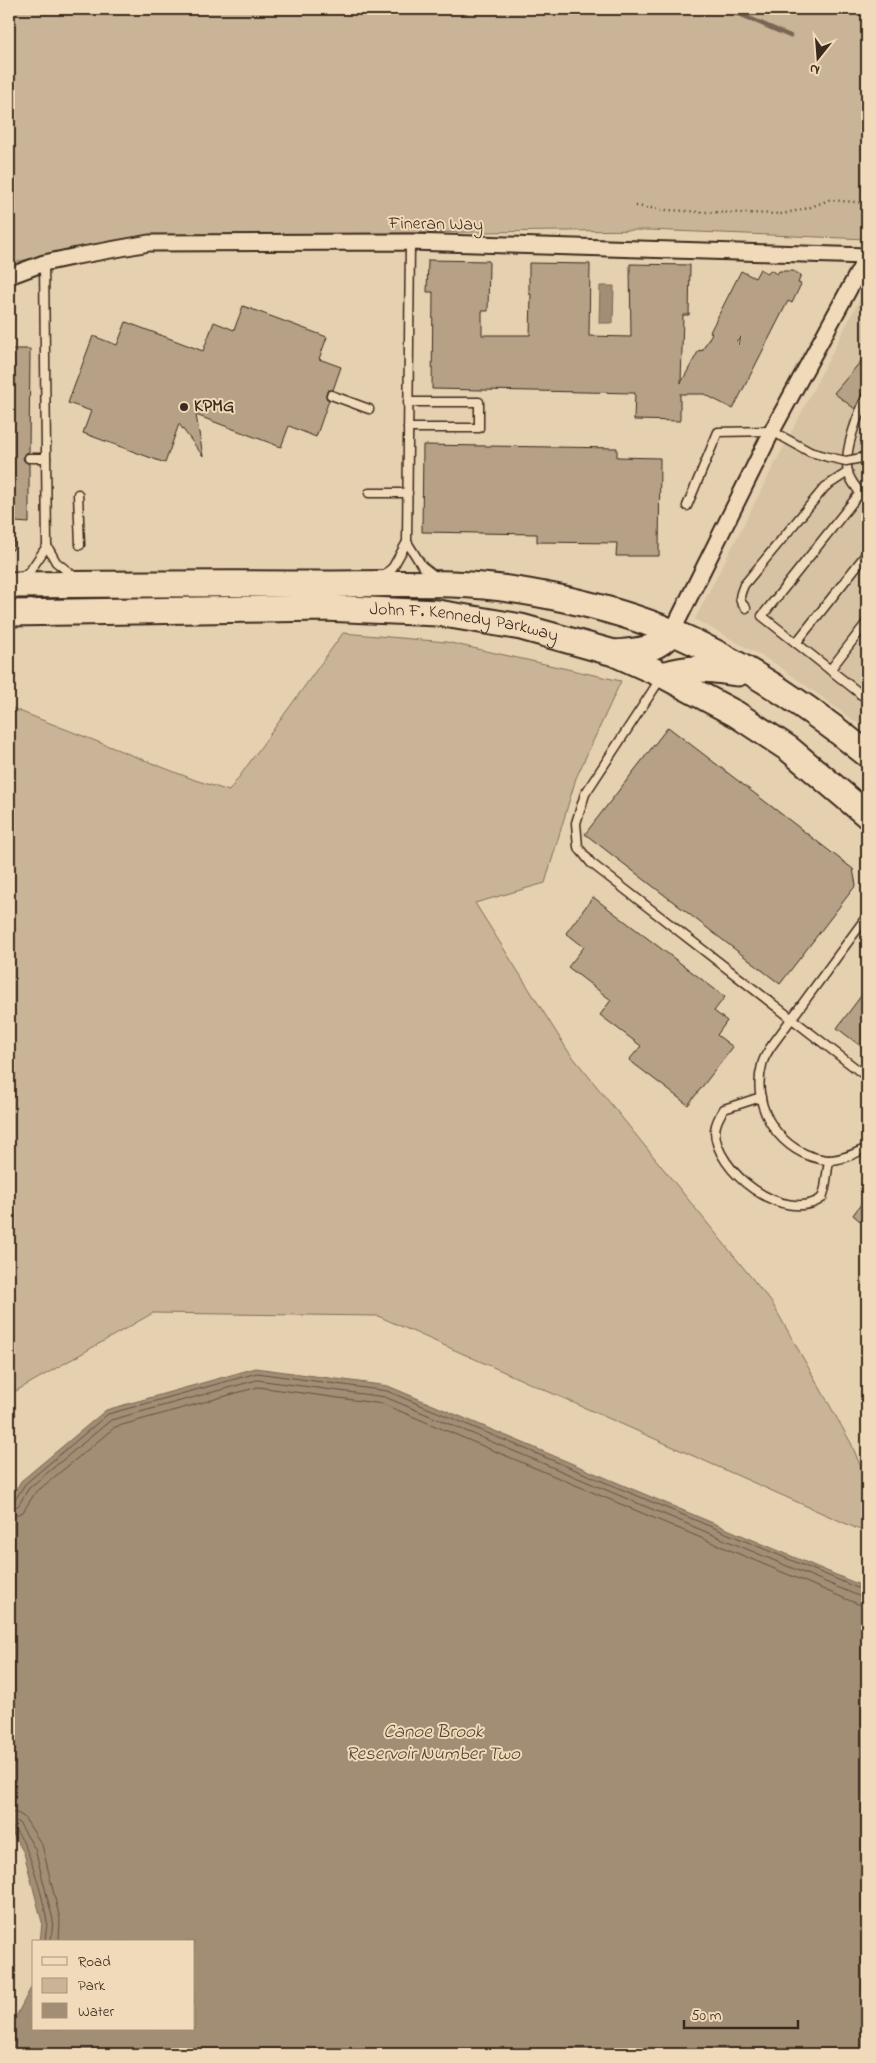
<svg xmlns="http://www.w3.org/2000/svg" width="876" height="2063" viewBox="0 0 876 2063" font-family="'Indie Flower',sans-serif">
  <style>
    .built { fill: #d7c2a4 }
    .green { fill: #c9b497; stroke: #826f5a }
    .water { fill: #a28d75; stroke: #796552 }
    .lines { fill: none; stroke-linecap: round; stroke-linejoin: round }
    .shore { stroke: #645241; stroke-width: 1 }
    .stream { stroke: #796552; stroke-width: 4.5 }
    .building { fill: #b6a187; stroke: #3b2a1e }
    .lane-casing { stroke: #3b2a1e; stroke-width: 11 }
    .street-casing { stroke: #3b2a1e; stroke-width: 19 }
    .primary-casing { stroke: #3b2a1e; stroke-width: 29 }
    .path { stroke: #3b2a1e; stroke-width: 2.5; stroke-dasharray: 1 4; stroke-linecap: butt }
    .lane { stroke: #f0dab9; stroke-width: 8 }
    .street { stroke: #f0dab9; stroke-width: 15 }
    .primary { stroke: #f0dab9; stroke-width: 25 }
    .lane-bridge-casing { stroke: #3b2a1e; stroke-width: 11; stroke-linecap: butt }
    .lane-bridge { stroke: #f0dab9; stroke-width: 8 }
    .poi-dot { fill: #3b2a1e; stroke: #f0dab9; stroke-width: 2 }
    .labels { text-anchor: middle; dominant-baseline: central; stroke-width: 4; stroke-linejoin: round; paint-order: stroke }
    .number-label { font-size: 15px; fill: #5a4838 }
    .street-label { font-size: 18px; fill: #3b2a1e; stroke: #f0dab9 }
    .poi-label { font-size: 18px; font-weight: bold; fill: #3b2a1e; stroke: #f0dab9; text-anchor: start }
    .water-label { font-size: 19px; font-style: italic; fill: #554334; stroke: #f0dab9 }
  </style>
  <rect width="100%" height="100%" fill="#e5d0b0"/>
  <filter id="ink" filterUnits="userSpaceOnUse"><feTurbulence type="fractalNoise" baseFrequency=".02" numOctaves="2"/><feDisplacementMap in="SourceGraphic" scale="10" xChannelSelector="R" yChannelSelector="G"/><feConvolveMatrix kernelMatrix="1 2 1 2 8 2 1 2 1" color-interpolation-filters="sRGB"/></filter>
  <g filter="url(#ink)">
    <polygon class="built" points="867,285 867,730 776,664 695,619"/>
    <g class="green">
      <polygon points="9,9 867,9 867,239 649,230 144,236 9,263"/>
      <polygon points="343,633 446,642 621,681 576,778 545,883 475,903 568,1051 772,1303 851,1443 867,1482 867,1533 378,1316 153,1313 9,1395 9,707 195,780 229,791"/>
    </g>
    <g class="water">
      <polygon points="600,286 614,286 613,323 599,323"/>
      <polygon points="256,1368 388,1386 867,1588 867,2054 9,2054 9,2030 34,1982 34,2029 194,2029 194,1942 40,1942 42,1922 24,1853 9,1827 9,1501 21,1481 106,1410"/>
    </g>
    <g class="lines">
      <g class="shore">
        <polyline points="9,1503 15,1500 25,1484 108,1414 257,1373 387,1391 867,1592"/>
        <polyline points="9,1509 18,1506 29,1488 111,1420 257,1380 385,1397 861,1597 867,1598"/>
        <polyline points="9,1516 16,1515 23,1512 35,1493 115,1427 258,1387 383,1404 858,1604 867,1606"/>
        <polyline points="9,1812 17,1813 24,1817 42,1845 60,1919 59,1942"/>
        <polyline points="9,1819 15,1820 20,1824 35,1849 53,1920 51,1942"/>
        <path d="M9,1826C26,1828 45,1905 47,1922C47,1928 45,1935 45,1942"/>
      </g>
      <polyline class="stream" points="728,9 790,36"/>
    </g>
    <g class="building">
      <polygon points="428,260 489,261 488,311 482,311 482,335 530,335 531,294 529,294 529,263 590,264 589,336 631,337 630,264 690,265 689,315 683,315 681,383 699,350 702,351 712,333 710,332 741,271 755,278 760,269 768,274 770,270 777,274 779,271 793,271 801,275 798,283 801,284 792,303 788,301 733,409 704,394 680,394 680,421 634,420 635,393 432,389 433,292 427,292"/>
      <polygon points="243,306 327,337 319,359 341,367 333,390 328,390 326,394 326,398 329,400 316,437 289,426 281,447 196,415 203,456 179,424 165,463 83,433 91,411 68,403 93,336 117,345 126,322 203,351 214,322 234,330"/>
      <polygon points="9,349 30,349 29,452 26,453 23,458 24,461 29,464 29,523 15,522 14,519 9,516"/>
      <polygon points="867,354 867,390 862,394 855,409 834,393"/>
      <polygon points="423,445 617,448 617,457 660,458 659,556 616,556 617,543 537,542 537,534 422,532"/>
      <polygon points="668,727 853,869 856,885 780,984 585,834"/>
      <polygon points="593,897 725,997 714,1011 727,1021 717,1035 733,1047 688,1105 629,1060 641,1046 600,1015 611,1000 568,967 584,947 566,933"/>
      <polygon points="867,988 867,1051 837,1028"/>
      <polygon points="867,1196 867,1227 853,1215"/>
    </g>
    <g class="lines">
      <defs>
        <g id="lane">
          <polyline points="410,242 407,542 422,566 436,577"/>
          <polyline points="331,395 369,409"/>
          <polyline points="408,428 479,428 479,402 408,402"/>
          <polyline points="29,458 46,458"/>
          <polyline points="369,493 408,493"/>
          <path d="M860,493C856,487 849,479 848,472C843,452 858,414 867,396"/>
          <polyline points="78,494 80,545"/>
          <polyline points="867,498 860,493 762,616 867,699"/>
          <polyline points="687,506 718,432 772,431 810,452 828,457"/>
          <polyline points="9,522 9,546"/>
          <polyline points="47,546 56,562 75,577"/>
          <polyline points="382,577 393,567 407,542"/>
          <polyline points="20,578 30,571 47,546 44,263"/>
          <path d="M746,608C737,600 740,595 744,585L825,487L848,472"/>
          <polyline points="796,643 867,553"/>
          <polyline points="830,670 867,622"/>
          <polyline points="661,678 585,794 576,823 578,847 591,863 867,1077"/>
          <polyline points="860,694 867,686"/>
          <path d="M867,916L770,1048C767,1053 763,1059 762,1065C750,1109 782,1155 827,1160C840,1161 856,1153 867,1148"/>
          <path d="M761,1097L724,1109C720,1115 716,1122 715,1130C714,1171 785,1225 822,1198L825,1188L829,1160"/>
        </g>
        <g id="street">
          <polyline points="9,276 44,263 77,256 149,243 410,242 867,256"/>
          <polyline points="672,632 772,431 867,256"/>
        </g>
        <g id="primary">
          <path d="M9,585C108,584 208,583 307,584C355,584 404,583 452,584C520,586 610,606 672,632C742,662 808,706 867,754"/>
          <path id="s1" d="M9,613L324,608L438,613L521,627L614,653L663,675L736,714L789,749L867,815"/>
          <path d="M616,653C641,650 654,652 672,632"/>
          <path d="M663,675C692,666 708,669 738,673"/>
        </g>
      </defs>
      <use href="#lane" class="lane-casing"/>
      <use href="#street" class="street-casing"/>
      <use href="#primary" class="primary-casing"/>
      <g class="path">
        <polyline points="862,26 867,30"/>
        <polyline points="636,206 666,210 702,212 782,214 808,208 829,200 867,203"/>
      </g>
      <use href="#lane" class="lane"/>
      <use href="#street" class="street"/>
      <use href="#primary" class="primary"/>
      <defs>
        <polyline id="lane-bridge" points="828,457 846,461 867,457"/>
      </defs>
      <use href="#lane-bridge" class="lane-bridge-casing"/>
      <use href="#lane-bridge" class="lane-bridge"/>
    </g>
  </g>
  <circle class="poi-dot" cx="184" cy="407" r="5"/>
  <g class="labels">
    <g class="number-label">
      <text x="739" y="340">1</text>
    </g>
    <g class="street-label">
      <text transform="translate(436 225) rotate(1)">Fineran Way</text>
      <text stroke="none"><textPath href="#s1" startOffset="456">John F. Kennedy Parkway</textPath></text>
    </g>
    <g class="poi-label">
      <text x="194" y="407">KPMG</text>
    </g>
    <g class="water-label">
      <text x="433" y="1732">Canoe Brook<tspan x="433" dy="22">Reservoir Number Two</tspan></text>
    </g>
  </g>
  <rect width="876" height="2063" fill="none" stroke="#f0dab9" stroke-width="30"/>
  <rect x="15" y="15" width="846" height="2033" fill="none" stroke="#3b2a1e" stroke-width="2" filter="url(#ink)"/>
  <rect x="32" y="1940" width="162" height="90" fill="#f0dab9" stroke="#a8947b"/>
  <rect x="42" y="1957" width="25" height="8" fill="#f0dab9" stroke="#a8947b"/>
  <text x="78" y="1966" font-size="15" fill="#3b2a1e">Road</text>
  <rect x="42" y="1978" width="25" height="15" fill="#c9b497" stroke="#a8947b"/>
  <text x="78" y="1990" font-size="15" fill="#3b2a1e">Park</text>
  <rect x="42" y="2003" width="25" height="15" fill="#a28d75" stroke="#a8947b"/>
  <text x="78" y="2016" font-size="15" fill="#3b2a1e">Water</text>
  <g transform="translate(818 58) rotate(197)" stroke="#f0dab9" stroke-width="4" paint-order="stroke">
  <path d="M0-4L9 19L0 12L-9 19Z" fill="#3b2a1e"/>
  <text y="-8" font-size="14" font-weight="bold" text-anchor="middle" fill="#3b2a1e">N</text>
  </g>
  <path d="M684 2020v8h114v-8" fill="none" stroke="#3b2a1e" stroke-width="2.5"/>
  <text x="691" y="2020" font-size="15" fill="#3b2a1e" stroke="#f0dab9" stroke-width="4" paint-order="stroke">50 m</text>
</svg>
